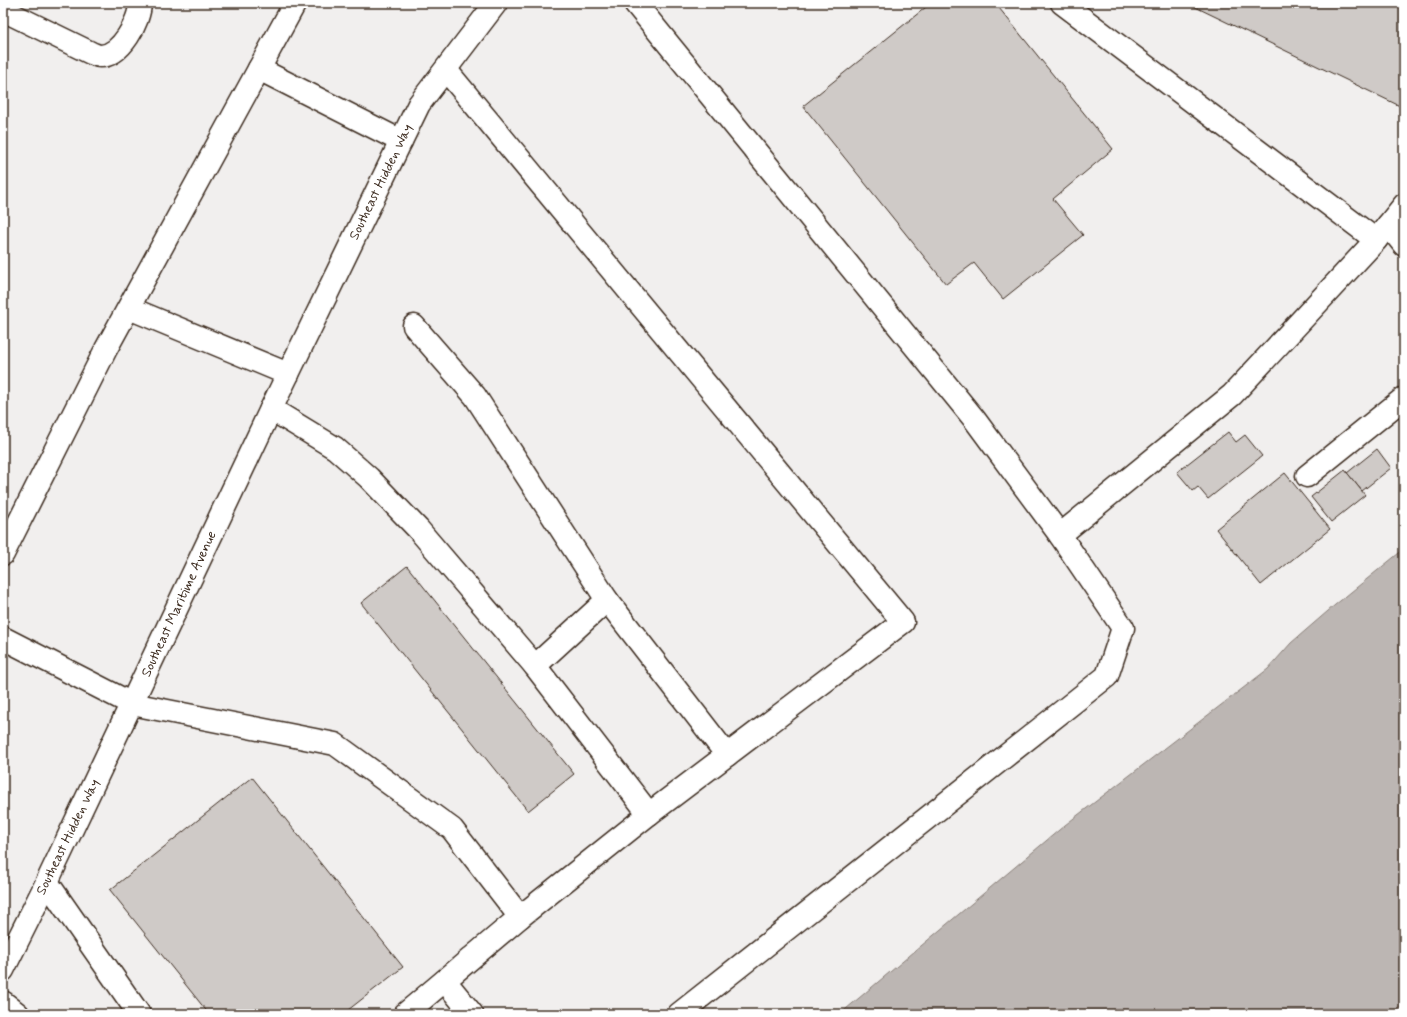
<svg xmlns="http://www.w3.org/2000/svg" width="1407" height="1017" viewBox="0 0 1407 1017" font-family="Mynerve,sans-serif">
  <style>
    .built { fill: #f1efee }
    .water { fill: #bcb6b3; stroke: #887e77 }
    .building { fill: #cfcac7; stroke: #3b2a1e }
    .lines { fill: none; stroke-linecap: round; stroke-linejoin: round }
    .minor-casing { stroke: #3b2a1e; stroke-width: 25 }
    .minor { stroke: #fff; stroke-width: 22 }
    .labels { text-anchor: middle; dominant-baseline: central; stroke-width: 3; stroke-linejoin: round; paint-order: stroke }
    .street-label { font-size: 14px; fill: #3b2a1e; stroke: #fff }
  </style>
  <rect width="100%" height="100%" fill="#fff"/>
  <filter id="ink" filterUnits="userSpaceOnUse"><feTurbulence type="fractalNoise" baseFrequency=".025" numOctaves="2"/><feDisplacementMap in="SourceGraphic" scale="8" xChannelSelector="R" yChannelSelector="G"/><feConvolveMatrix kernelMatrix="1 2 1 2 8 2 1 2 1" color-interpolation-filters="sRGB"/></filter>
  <g filter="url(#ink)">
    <polygon class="built" points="3,3 1404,3 1404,549 1335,605 1291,643 1268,669 1065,825 840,1014 3,1014"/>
    <polygon class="water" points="1404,549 1404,1014 840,1014 1065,825 1268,669 1291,643 1335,605"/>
    <g class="building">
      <polygon points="931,3 995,3 1113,149 1053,199 1083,235 1003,299 974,263 946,284 803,106"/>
      <polygon points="1187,3 1404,3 1404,108"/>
      <polygon points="1228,432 1236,442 1245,435 1262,456 1208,499 1198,487 1193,491 1177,472"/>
      <polygon points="1377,449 1391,468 1362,491 1347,473"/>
      <polygon points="1345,470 1365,495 1331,522 1311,497"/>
      <polygon points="1285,473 1330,529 1261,585 1216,529"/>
      <polygon points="407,566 574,774 528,811 361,603"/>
      <polygon points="252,777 403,967 343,1014 209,1014 110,890"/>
    </g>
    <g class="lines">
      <defs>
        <g id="minor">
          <polyline points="635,3 975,420 1060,535 1123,628 1107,676 679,1014"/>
          <polyline points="1062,3 1376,240 1404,205"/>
          <path d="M3,10L91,53C94,54 97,56 100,56C121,56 140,21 140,3"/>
          <polyline points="259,69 401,141"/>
          <polyline points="446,70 903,622 649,814 520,917"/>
          <polyline points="1388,225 1404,245"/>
          <polyline points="129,308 288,374"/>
          <polyline points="414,326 475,396 607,600 727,755"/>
          <polyline points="271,409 335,448 369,478 418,529 535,666 649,814"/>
          <polyline points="1307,476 1404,398"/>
          <polyline points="1060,535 1232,395 1376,240"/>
          <polyline points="3,554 106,349 295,3"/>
          <polyline points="3,638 132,704 335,744 452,829 520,917 405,1014"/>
          <polyline points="535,666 607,600"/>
          <polyline points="47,882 139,1014"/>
          <polyline points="3,970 47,882 271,409 419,104 496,3"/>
          <polyline points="445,981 472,1014"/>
          <polyline points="3,1002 18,1014"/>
        </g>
      </defs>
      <use href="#minor" class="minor-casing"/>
      <use href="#minor" class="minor"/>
    </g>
  </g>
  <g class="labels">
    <g class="street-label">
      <text transform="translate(381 182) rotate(-64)">Southeast Hidden Way</text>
      <text transform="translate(179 604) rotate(-65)">Southeast Maritime Avenue</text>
      <text transform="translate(68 837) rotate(-64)">Southeast Hidden Way</text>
    </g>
  </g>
  <rect width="1407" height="1017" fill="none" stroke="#fff" stroke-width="16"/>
  <rect x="8" y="8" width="1391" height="1001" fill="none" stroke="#3b2a1e" stroke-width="1.5" filter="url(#ink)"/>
</svg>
